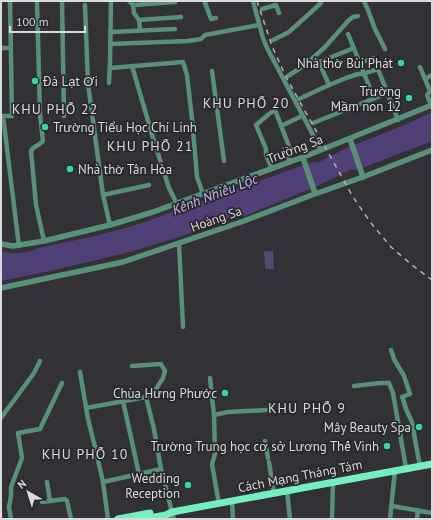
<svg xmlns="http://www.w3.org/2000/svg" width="433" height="520" viewBox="0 0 433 520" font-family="'PT Sans',sans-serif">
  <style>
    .green { fill: #514a6a }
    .water { fill: #4f4175 }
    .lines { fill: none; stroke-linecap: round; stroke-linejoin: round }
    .minor { stroke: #5a8f7a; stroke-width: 4.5 }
    .tertiary { stroke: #5a8f7a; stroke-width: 5.5 }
    .primary { stroke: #77edc2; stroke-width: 7 }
    .rail { stroke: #b4b3b7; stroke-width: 1.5; stroke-dasharray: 5 5; stroke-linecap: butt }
    .poi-dot { fill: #3ad4a5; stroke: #28272c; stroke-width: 1.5 }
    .labels { text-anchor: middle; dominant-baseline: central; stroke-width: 3.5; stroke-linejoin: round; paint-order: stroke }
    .poi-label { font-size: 13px; fill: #dbdade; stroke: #28272c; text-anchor: end }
    .street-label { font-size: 13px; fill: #dbdade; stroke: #28272c }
    .neighbourhood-label { font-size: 14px; letter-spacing: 1px; fill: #dbdade; stroke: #28272c }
    .water-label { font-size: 14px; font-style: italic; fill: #c6b7f9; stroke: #28272c }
  </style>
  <rect width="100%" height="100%" fill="#323136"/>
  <polygon class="green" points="264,251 273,251 274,269 265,269"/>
  <path class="water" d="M432,112V141L367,166L357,170H350L317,186L242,217L234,216L182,236L130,252L50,271L1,281V251C13,254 27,254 38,248L95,236L133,226L298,167L309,163L319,162L349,147L407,124Z"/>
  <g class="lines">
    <g class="minor">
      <polyline points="10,1 12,116 3,116 19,246"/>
      <path d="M37,1L40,115L43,141C39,146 33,146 31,151L36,205L44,241"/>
      <polyline points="62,1 64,116"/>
      <polyline points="129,1 133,5 134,13 139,20 140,30"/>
      <polyline points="206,1 205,3 211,19 216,18"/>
      <polyline points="253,1 263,38 267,48 321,150"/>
      <polyline points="364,1 368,10 375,29 385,49"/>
      <polyline points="85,5 88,84 103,195 110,225"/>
      <polyline points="133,5 175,2"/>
      <polyline points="262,9 276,5 279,13"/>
      <polyline points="139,20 181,17"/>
      <polyline points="110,32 175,29"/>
      <polyline points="348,34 374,98"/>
      <polyline points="273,40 289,32 321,3 321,1"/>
      <polyline points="110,44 188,41 201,39 205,35 259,25"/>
      <polyline points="1,48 10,48"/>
      <polyline points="360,63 373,58"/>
      <polyline points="132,66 153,138 169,188 177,204"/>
      <polyline points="420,67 430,91 427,95 431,105"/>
      <polyline points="110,68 183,62 187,75 192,119 197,177 203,194"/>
      <polyline points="212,71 224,161"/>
      <polyline points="288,76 305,65 325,47 348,21 353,17 358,16"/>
      <polyline points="425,79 432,75"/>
      <polyline points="109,83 110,63 111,1"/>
      <polyline points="329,85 319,62 354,48"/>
      <polyline points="299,99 329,85 346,78 358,74 365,74 368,72 378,69 398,120"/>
      <polyline points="313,123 388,93"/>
      <polyline points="281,126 302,116"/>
      <polyline points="272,169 266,155 266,149 256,125 269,114 275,110 289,146 285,148 290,162"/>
      <polyline points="103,195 149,185"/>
      <polyline points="179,243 183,327"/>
      <polyline points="391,350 394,359 404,376 410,394 402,397 403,399 406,409 412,422 416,445 420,466"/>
      <polyline points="80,372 88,419 96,451 103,482 108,519"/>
      <polyline points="210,378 214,415"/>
      <polyline points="354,386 380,383 389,383 393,393 406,468"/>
      <polyline points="146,397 154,429 161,469"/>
      <polyline points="123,401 139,474"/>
      <polyline points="86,408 146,397 156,389 163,378 165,371 161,364 132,366"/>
      <polyline points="1,418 34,373 40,361"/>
      <polyline points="265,441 268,458"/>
      <polyline points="269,462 274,494"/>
      <polyline points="47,482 50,501"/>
      <polyline points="103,482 161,469 172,512"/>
      <polyline points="287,491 290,519"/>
      <polyline points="232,501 233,519"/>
      <polyline points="42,502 65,499 67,501 71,519"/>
      <polyline points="219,504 212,464 215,454 214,415 228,412 266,410"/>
      <polyline points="392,506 432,513"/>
      <polyline points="11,519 9,507 11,496 11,487 22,458 18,433 40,429 62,383"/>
      <polyline points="332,519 333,482"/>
      <polyline points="390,519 395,470"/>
      <polyline points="417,519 418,510"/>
    </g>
    <g class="tertiary">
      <polyline points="350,139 363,177"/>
      <polyline points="303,158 315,193"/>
      <polyline points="1,244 13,246 44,241 110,225 153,212 306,156 432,105"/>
      <polyline points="1,288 123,262 244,221 312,195 363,177 432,150"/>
      <polyline points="172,512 173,519"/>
    </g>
    <g class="primary">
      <polyline points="118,519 150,513"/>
      <polyline points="144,519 166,515 172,512 432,464"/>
    </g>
    <polyline class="rail" points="257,1 272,46 286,77 353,197 371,223 391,247 412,265 432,280"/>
  </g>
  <g class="poi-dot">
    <circle cx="401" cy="63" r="4"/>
    <circle cx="35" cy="81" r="4"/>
    <circle cx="409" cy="98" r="4"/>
    <circle cx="45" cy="127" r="4"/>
    <circle cx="70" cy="169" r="4"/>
    <circle cx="225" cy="393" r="4"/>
    <circle cx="419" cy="427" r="4"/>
    <circle cx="387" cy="446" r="4"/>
    <circle cx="188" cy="485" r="4"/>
  </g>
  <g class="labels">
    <g class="poi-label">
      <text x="393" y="63">Nhà thờ Bùi Phát</text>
      <text x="43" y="81" text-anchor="start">Đà Lạt Ơi</text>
      <text x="401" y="91">Trường<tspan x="401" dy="15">Mầm non 12</tspan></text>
      <text x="53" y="127" text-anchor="start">Trường Tiểu Học Chí Linh</text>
      <text x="78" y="169" text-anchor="start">Nhà thờ Tân Hòa</text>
      <text x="217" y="393">Chùa Hưng Phước</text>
      <text x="411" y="427">Mây Beauty Spa</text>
      <text x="379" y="446">Trường Trung học cơ sở Lương Thế Vinh</text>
      <text x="180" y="478">Wedding<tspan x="180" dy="15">Reception</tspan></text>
    </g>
    <g class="street-label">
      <text transform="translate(295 149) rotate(-21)">Trường Sa</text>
      <text transform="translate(216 219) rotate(-19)">Hoàng Sa</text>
      <text transform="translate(300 476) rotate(-11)">Cách Mạng Tháng Tám</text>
    </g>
    <g class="neighbourhood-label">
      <text x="246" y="103">KHU PHỐ 20</text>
      <text x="55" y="109">KHU PHỐ 22</text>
      <text x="150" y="146">KHU PHỐ 21</text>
      <text x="307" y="408">KHU PHỐ 9</text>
      <text x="85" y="454">KHU PHỐ 10</text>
    </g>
    <g class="water-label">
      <text transform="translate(215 194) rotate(-21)">Kênh Nhiêu Lộc</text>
    </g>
  </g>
  <rect width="433" height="520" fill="none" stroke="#dbdade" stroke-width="4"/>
  <g transform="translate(28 492) rotate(321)" stroke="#28272c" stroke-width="3" paint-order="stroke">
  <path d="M0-3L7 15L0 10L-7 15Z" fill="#dbdade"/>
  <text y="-6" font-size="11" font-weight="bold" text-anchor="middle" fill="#dbdade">N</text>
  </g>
  <path d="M10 26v6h75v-6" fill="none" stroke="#dbdade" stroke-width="2"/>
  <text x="16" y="26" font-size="12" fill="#dbdade" stroke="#28272c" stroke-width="3" paint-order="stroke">100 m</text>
</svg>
